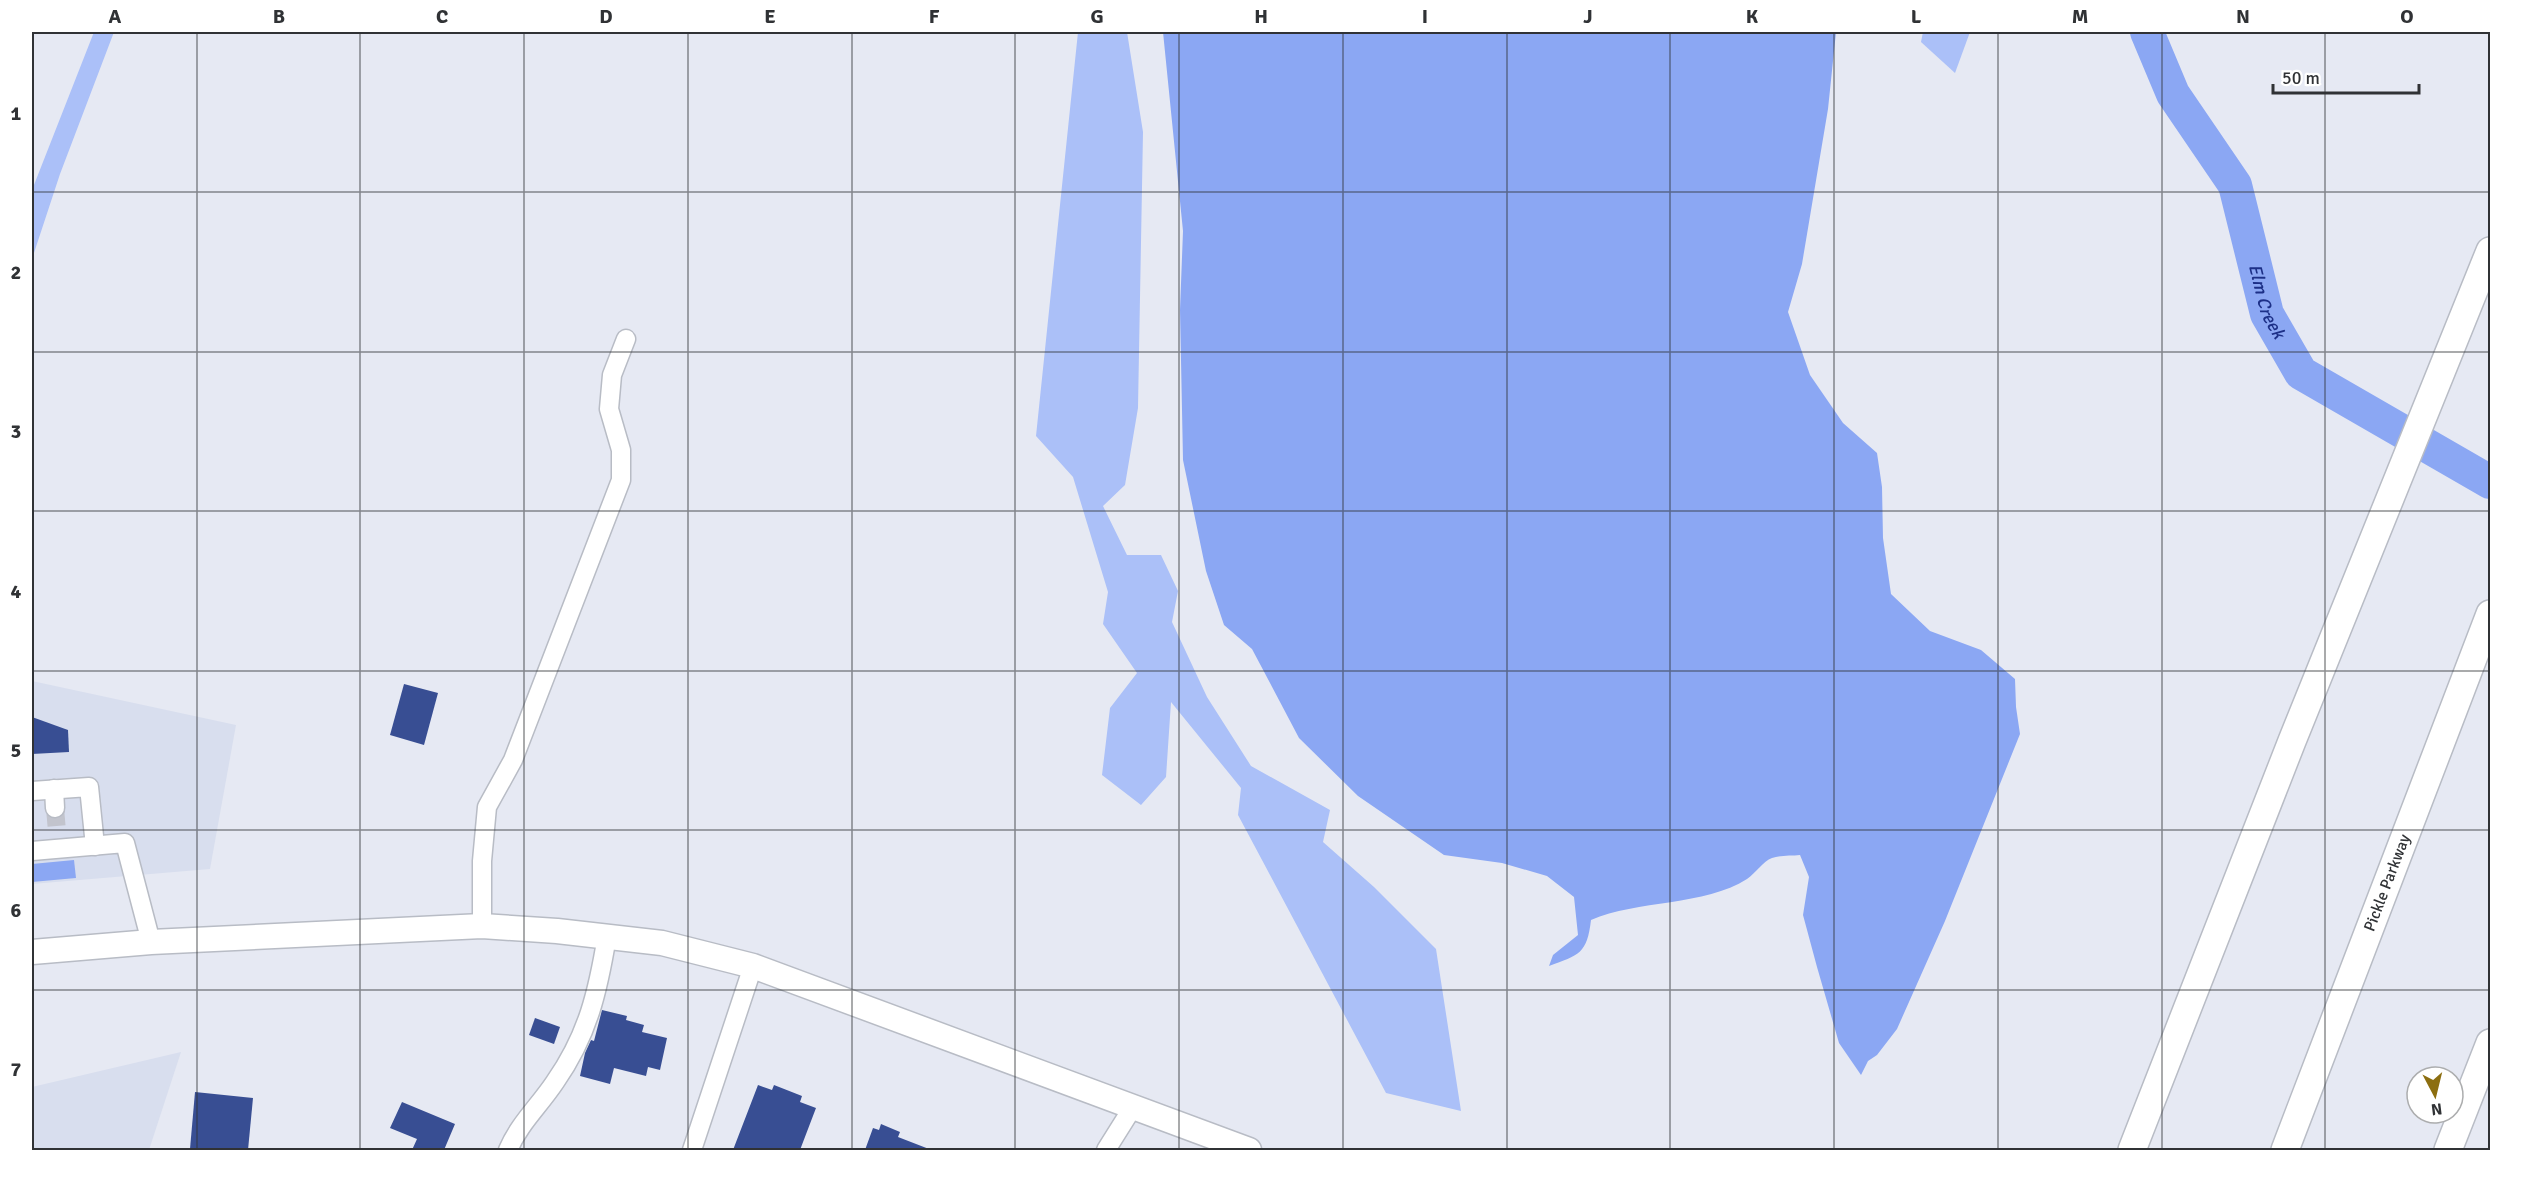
<svg xmlns="http://www.w3.org/2000/svg" width="2522" height="1182" viewBox="0 0 2522 1182" font-family="Signika,sans-serif">
  <style>
    .built { fill: #d8deee }
    .green { fill: #abc0f8 }
    .water { fill: #8ba7f3 }
    .lines { fill: none; stroke-linecap: round; stroke-linejoin: round }
    .river { stroke: #8ba7f3; stroke-width: 34 }
    .building { fill: #384e93 }
    .minor-tunnel { stroke: #c2c4cd; stroke-width: 18; stroke-dasharray: 18 9; stroke-linecap: butt }
    .minor-casing { stroke: #b8bcc5; stroke-width: 21 }
    .major-casing { stroke: #b8bcc5; stroke-width: 27 }
    .highway-casing { stroke: #b8bcc5; stroke-width: 30 }
    .minor { stroke: #fff; stroke-width: 18 }
    .major { stroke: #fff; stroke-width: 24 }
    .highway { stroke: #fff; stroke-width: 27 }
    .grid { fill: none; stroke: #303235; stroke-width: 1.5; stroke-opacity: 0.55 }
    .labels { text-anchor: middle; dominant-baseline: central; stroke-width: 6; stroke-linejoin: round; paint-order: stroke }
    .street-label { font-size: 16px; fill: #303235; stroke: #fff }
    .water-label { font-size: 18px; font-style: italic; fill: #1d3087; stroke: #fff }
    .neatline { fill: none; stroke: #303235; stroke-width: 2 }
    .grid-label { font-size: 20px; text-anchor: middle; font-weight: bold; fill: #303235 }
  </style>
  <rect width="100%" height="100%" fill="#e6e9f3"/>
  <g class="built">
    <polygon points="32,681 236,725 210,869 32,884"/>
    <polygon points="181,1052 149,1150 32,1150 32,1087"/>
  </g>
  <g class="green">
    <polygon points="94,32 114,32 60,174 32,259 32,190"/>
    <polygon points="1078,32 1127,32 1143,132 1138,408 1125,485 1103,506 1127,555 1161,555 1178,591 1172,622 1207,697 1251,766 1330,810 1323,842 1374,887 1436,949 1461,1111 1386,1093 1238,815 1241,788 1171,702 1166,777 1141,805 1102,775 1110,708 1137,673 1103,624 1108,592 1073,477 1036,436"/>
    <polygon points="1923,32 1970,32 1955,73 1921,42"/>
  </g>
  <g class="water">
    <path d="M1163,32H1836L1828,109L1802,264L1788,312L1810,375L1843,423L1877,453L1882,487L1883,538L1891,594L1930,631L1981,650L2015,679L2016,707L2020,734L1945,921L1897,1029L1877,1055L1868,1061L1861,1075L1839,1043L1817,967L1803,915L1809,877L1800,855C1791,856 1780,855 1772,858C1763,861 1756,873 1747,879C1705,906 1637,900 1591,920C1587,954 1579,955 1549,966L1553,955L1578,935L1574,897L1547,876L1502,863L1444,855L1358,796L1299,738L1252,649L1224,625L1206,571L1183,460L1180,310L1183,231Z"/>
    <polygon points="74,860 76,878 32,882 32,864"/>
  </g>
  <g class="lines">
    <path class="river" id="s1" d="M2147,32L2173,94L2235,185L2267,314L2301,373L2490,482"/>
  </g>
  <g class="building">
    <polygon points="404,684 438,693 424,745 390,735"/>
    <polygon points="32,717 68,730 69,752 32,754"/>
    <polygon points="602,1010 627,1016 626,1020 644,1025 642,1032 667,1038 660,1070 648,1067 646,1076 614,1068 610,1084 580,1076 585,1053 591,1040 594,1041"/>
    <polygon points="535,1018 560,1027 554,1044 529,1035"/>
    <polygon points="758,1085 772,1090 774,1085 802,1096 800,1102 816,1108 800,1150 733,1150"/>
    <polygon points="195,1092 253,1098 248,1150 190,1149"/>
    <polygon points="402,1102 455,1124 444,1150 412,1150 417,1139 390,1128"/>
    <polygon points="881,1124 900,1132 898,1137 929,1149 928,1150 865,1150 873,1128 879,1130"/>
  </g>
  <g class="lines">
    <polyline class="minor-tunnel" points="55,808 57,831"/>
    <defs>
      <g id="minor">
        <polyline points="54,789 55,808"/>
        <polyline points="32,791 89,787 95,846"/>
        <polyline points="32,851 125,843 151,942"/>
        <polyline points="482,926 482,861 487,807 513,760 621,480 621,450 609,409 612,375 626,339"/>
        <path d="M508,1150C519,1124 539,1106 555,1082C588,1035 598,991 607,936"/>
        <polyline points="692,1150 753,966"/>
        <polyline points="1106,1150 1133,1107"/>
      </g>
      <polyline id="major" points="32,952 151,942 482,926 557,931 662,943 753,966 1249,1150"/>
      <g id="highway">
        <polyline points="2132,1150 2292,741 2490,251"/>
        <path id="s2" d="M2285,1150L2490,614"/>
        <polyline points="2448,1150 2490,1043"/>
      </g>
    </defs>
    <use href="#minor" class="minor-casing"/>
    <use href="#major" class="major-casing"/>
    <use href="#highway" class="highway-casing"/>
    <use href="#minor" class="minor"/>
    <use href="#major" class="major"/>
    <use href="#highway" class="highway"/>
  </g>
  <path class="grid" d="M197,32V1150M360,32V1150M524,32V1150M688,32V1150M852,32V1150M1015,32V1150M1179,32V1150M1343,32V1150M1507,32V1150M1670,32V1150M1834,32V1150M1998,32V1150M2162,32V1150M2325,32V1150M32,192H2490M32,352H2490M32,511H2490M32,671H2490M32,830H2490M32,990H2490"/>
  <g class="labels">
    <g class="street-label">
      <text stroke="none"><textPath href="#s2" startOffset="286">Pickle Parkway</textPath></text>
    </g>
    <g class="water-label">
      <text stroke="none"><textPath href="#s1" startOffset="298">Elm Creek</textPath></text>
    </g>
  </g>
  <rect width="2522" height="1182" fill="none" stroke="#ffffff" stroke-width="66"/>
  <g transform="translate(2435 1095) rotate(173)"><circle r="28" fill="#ffffff" stroke="#acadae" stroke-width="1.5"/>
  <path d="M0-4.5L10 22L0 15L-10 22Z" fill="#8c6e10"/>
  <text y="-9" font-size="16" font-weight="bold" text-anchor="middle" fill="#303235">N</text>
  </g>
  <path d="M2273 84v9h146v-9" fill="none" stroke="#303235" stroke-width="3"/>
  <text x="2282" y="84" font-size="18" fill="#303235" stroke="#ffffff" stroke-width="4.5" paint-order="stroke">50 m</text>
  <rect x="33" y="33" width="2456" height="1116" class="neatline"/>
  <g class="grid-label">
    <text x="115" y="23">A</text>
    <text x="279" y="23">B</text>
    <text x="442" y="23">C</text>
    <text x="606" y="23">D</text>
    <text x="770" y="23">E</text>
    <text x="934" y="23">F</text>
    <text x="1097" y="23">G</text>
    <text x="1261" y="23">H</text>
    <text x="1425" y="23">I</text>
    <text x="1588" y="23">J</text>
    <text x="1752" y="23">K</text>
    <text x="1916" y="23">L</text>
    <text x="2080" y="23">M</text>
    <text x="2243" y="23">N</text>
    <text x="2407" y="23">O</text>
    <text x="16" y="120">1</text>
    <text x="16" y="279">2</text>
    <text x="16" y="438">3</text>
    <text x="16" y="598">4</text>
    <text x="16" y="757">5</text>
    <text x="16" y="917">6</text>
    <text x="16" y="1076">7</text>
  </g>
</svg>
